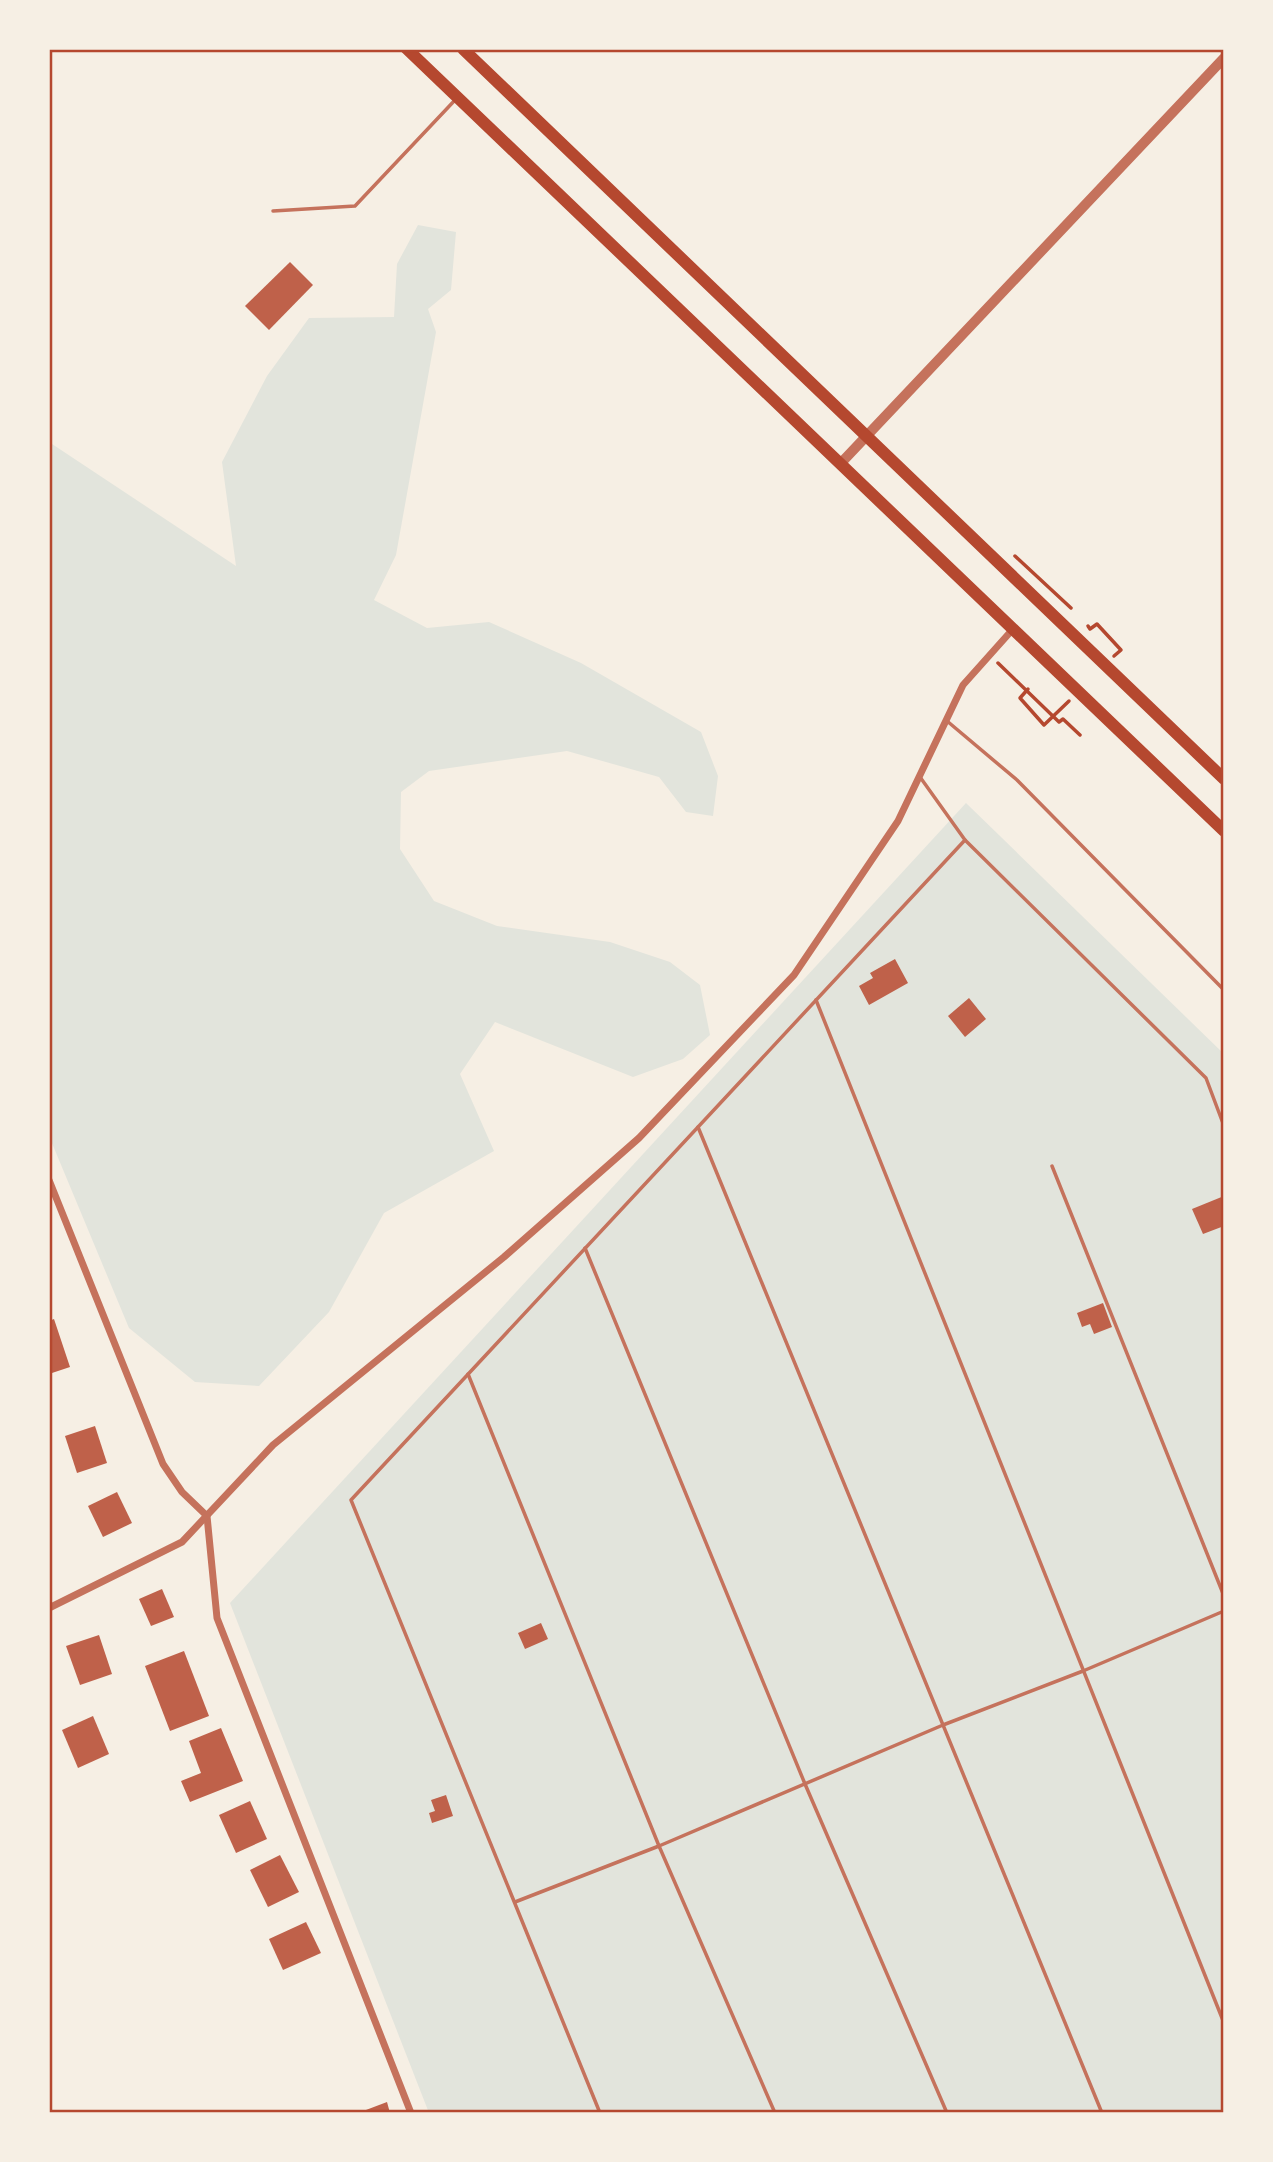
<svg xmlns="http://www.w3.org/2000/svg" width="1273" height="2162" viewBox="0 0 1273 2162" font-family="'PT Sans Narrow',sans-serif">
  <style>
    .green { fill: #e2e4dc }
    .building { fill: #bf614a }
    .lines { fill: none; stroke-linecap: round; stroke-linejoin: round }
    .path { stroke: #b5482f; stroke-width: 3.5 }
    .service { stroke: #c5725c; stroke-width: 3.5 }
    .minor { stroke: #c5725c; stroke-width: 7 }
    .tertiary { stroke: #c5725c; stroke-width: 10 }
    .trunk { stroke: #b5482f; stroke-width: 12 }
    .neatline { fill: none; stroke: #b5482f; stroke-width: 2.5 }
  </style>
  <rect width="100%" height="100%" fill="#f6efe4"/>
  <g class="green">
    <polygon points="418,225 456,232 451,290 428,309 436,332 396,555 374,600 427,628 489,622 581,663 701,732 718,776 713,816 686,812 659,777 567,751 429,771 401,792 400,849 434,901 497,926 610,942 670,962 700,985 710,1035 683,1059 633,1077 495,1022 460,1074 494,1151 384,1213 329,1312 259,1386 195,1382 129,1328 49,1136 49,442 236,566 222,462 267,376 309,318 394,317 397,264"/>
    <polygon points="966,803 1224,1054 1224,2113 429,2113 230,1603"/>
  </g>
  <g class="building">
    <polygon points="290,262 313,285 269,330 245,306"/>
    <polygon points="895,959 908,983 869,1005 859,986 873,978 870,973"/>
    <polygon points="969,998 986,1019 965,1037 948,1016"/>
    <polygon points="1224,1196 1224,1226 1203,1234 1192,1209"/>
    <polygon points="1103,1303 1112,1327 1094,1334 1090,1324 1082,1327 1077,1313"/>
    <polygon points="54,1319 70,1367 49,1374 49,1321"/>
    <polygon points="95,1426 107,1463 77,1473 65,1436"/>
    <polygon points="117,1492 132,1523 103,1537 88,1506"/>
    <polygon points="162,1589 174,1617 151,1626 139,1599"/>
    <polygon points="541,1623 548,1639 525,1649 518,1633"/>
    <polygon points="99,1635 112,1674 80,1685 66,1646"/>
    <polygon points="184,1651 209,1716 170,1731 145,1666"/>
    <polygon points="93,1716 109,1754 78,1768 62,1730"/>
    <polygon points="221,1728 243,1781 190,1802 181,1781 201,1773 189,1741"/>
    <polygon points="446,1795 453,1816 432,1823 429,1813 435,1811 431,1800"/>
    <polygon points="250,1801 267,1839 236,1853 219,1815"/>
    <polygon points="280,1855 299,1892 268,1907 250,1870"/>
    <polygon points="306,1922 321,1953 283,1970 269,1939"/>
    <polygon points="387,2102 390,2113 358,2113"/>
  </g>
  <g class="lines">
    <g class="path">
      <polyline points="1015,556 1071,608"/>
      <polyline points="1088,626 1090,629 1097,624 1121,650 1114,656"/>
      <polyline points="998,663 1059,722 1063,719 1080,735"/>
      <polyline points="1028,689 1020,698 1044,725 1069,701"/>
    </g>
    <g class="service">
      <polyline points="273,211 355,206 456,99"/>
      <polyline points="947,721 1017,780 1224,990"/>
      <polyline points="965,840 1206,1078 1224,1126"/>
      <polyline points="816,1000 1224,2023"/>
      <polyline points="698,1127 1102,2113"/>
      <polyline points="1052,1166 1224,1596"/>
      <polyline points="585,1248 805,1784 947,2113"/>
      <polyline points="468,1374 659,1846 775,2113"/>
      <polyline points="515,1902 659,1846 943,1725 1083,1671 1224,1611"/>
      <polyline points="600,2113 351,1500 965,840 920,777"/>
    </g>
    <g class="minor">
      <polyline points="49,1180 163,1464 182,1492 207,1516 217,1618 411,2113"/>
      <polyline points="49,1608 182,1542 273,1445 504,1257 639,1138 794,975 898,821 963,685 1013,629"/>
    </g>
    <polyline class="tertiary" points="841,463 1224,58"/>
    <g class="trunk">
      <polyline points="407,49 1224,831"/>
      <polyline points="463,49 1224,779"/>
    </g>
  </g>
  <rect width="1273" height="2162" fill="none" stroke="#f6efe4" stroke-width="102"/>
  <rect x="51" y="51" width="1171" height="2060" class="neatline"/>
</svg>
